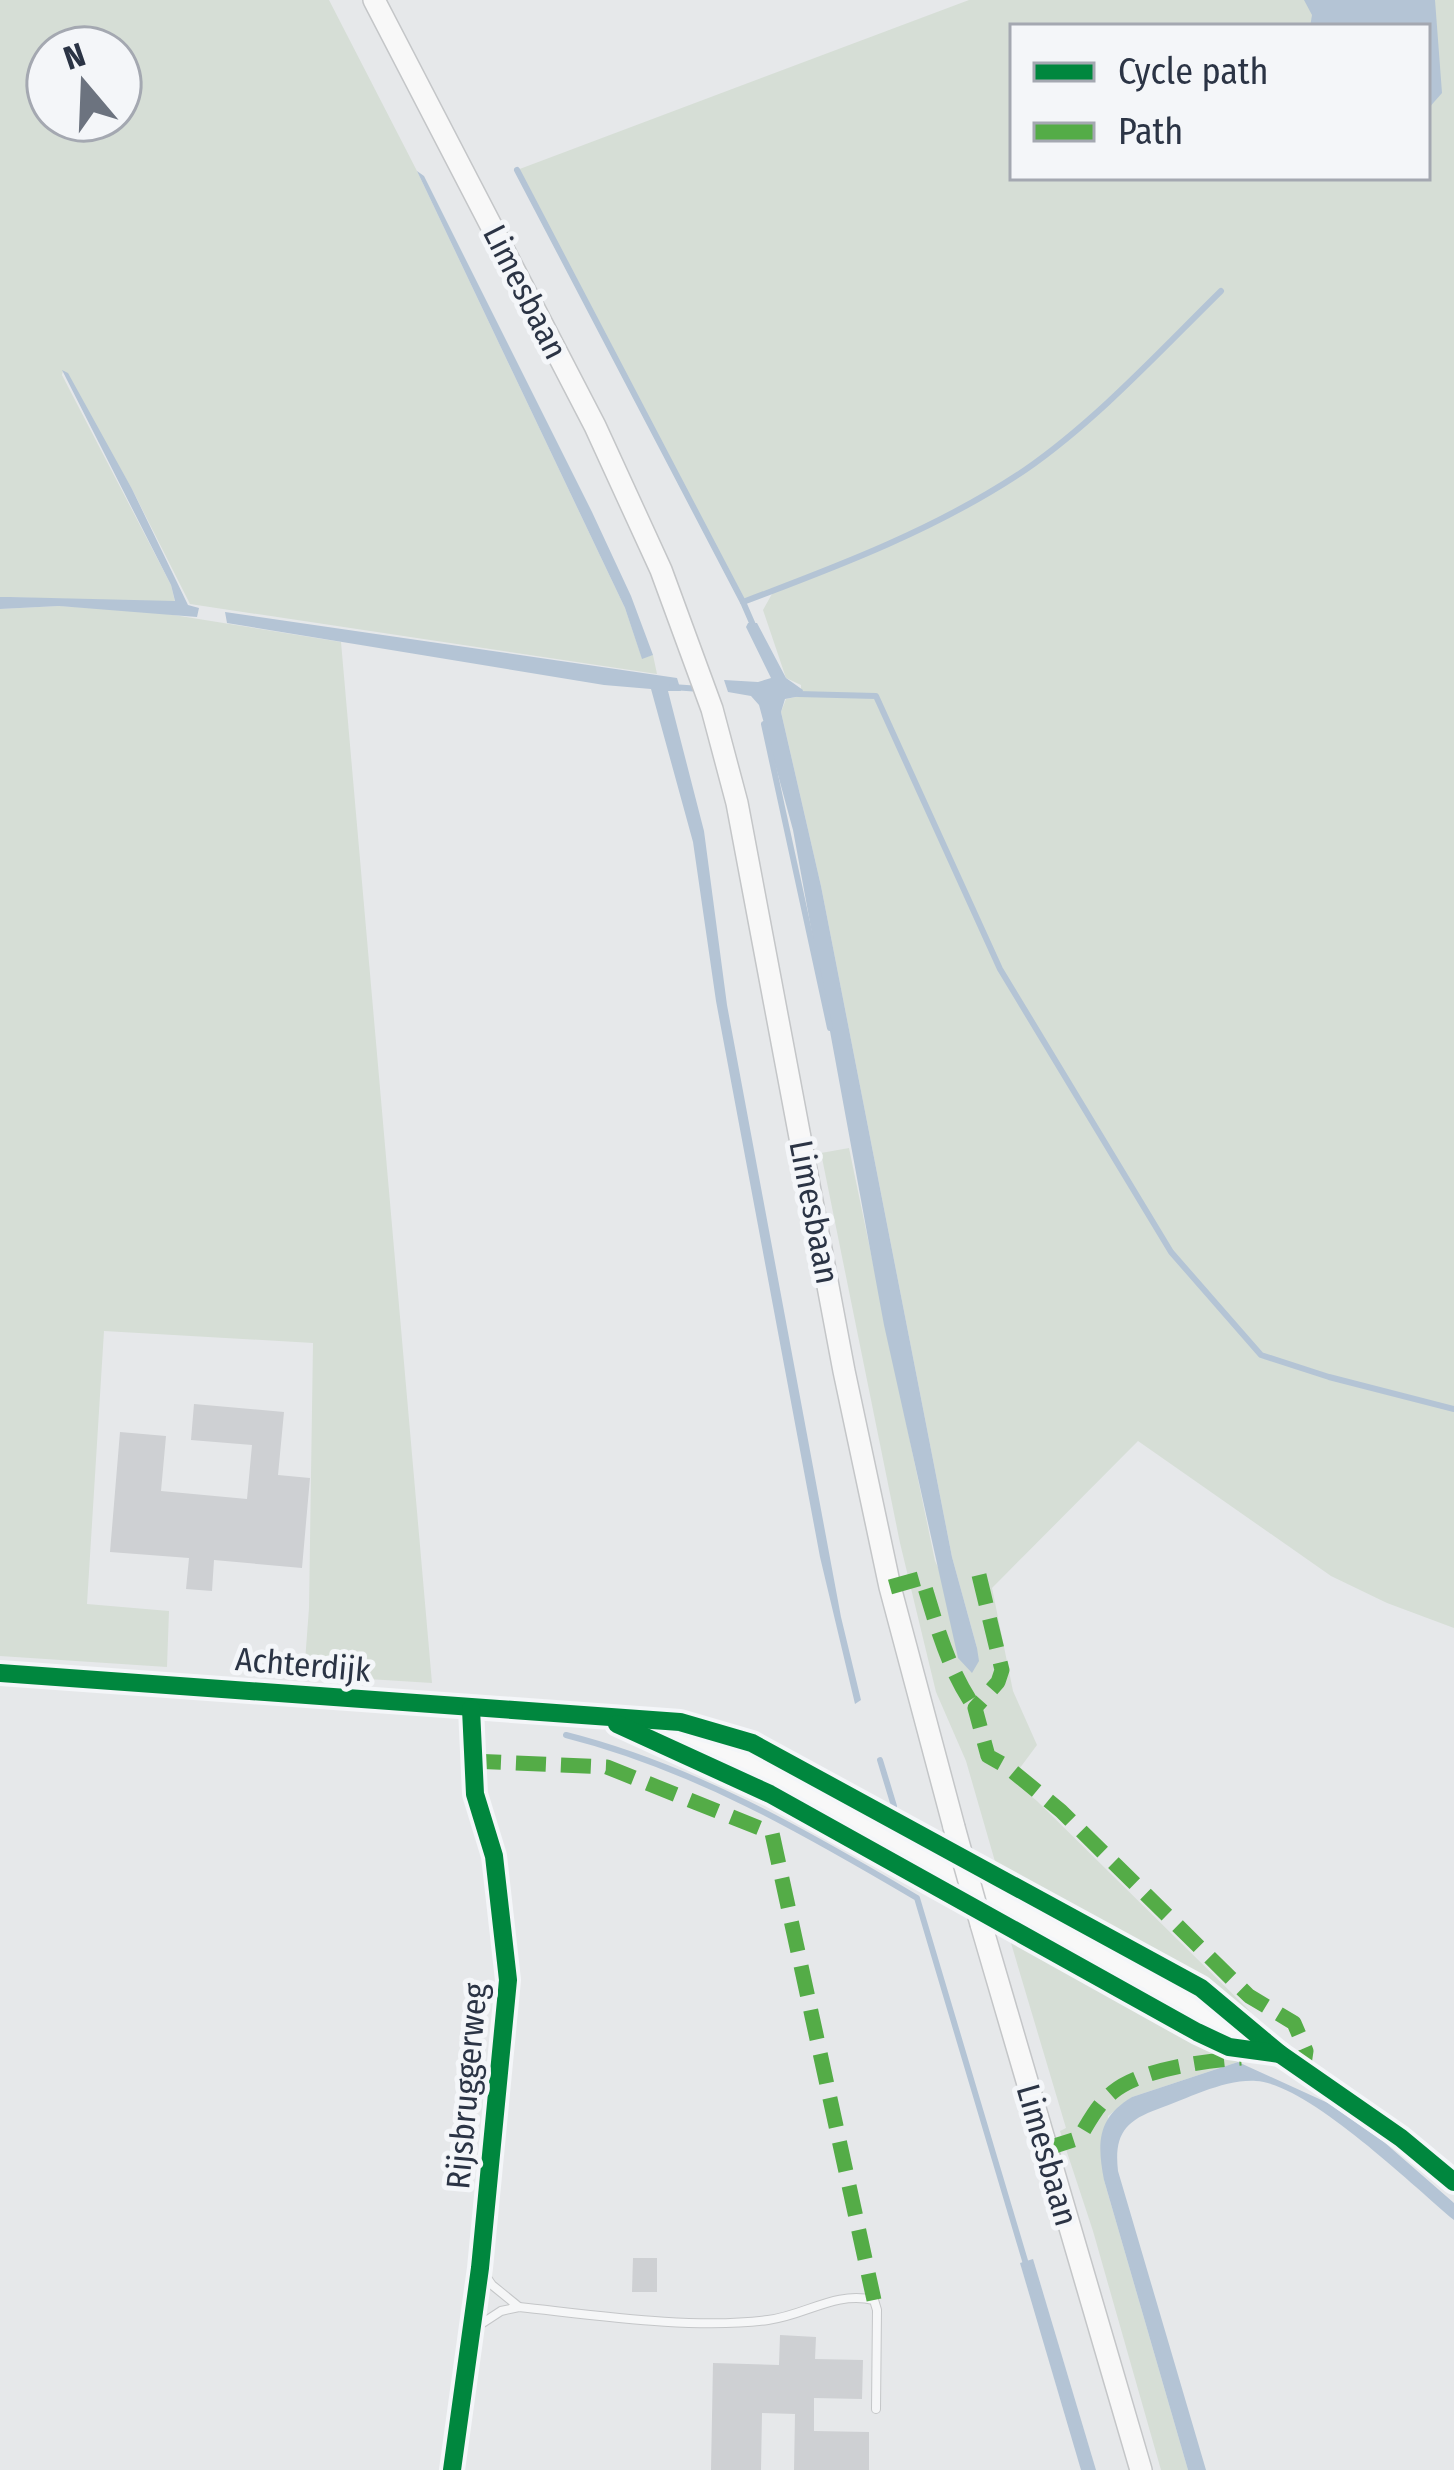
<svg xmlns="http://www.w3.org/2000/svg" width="1454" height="2470" viewBox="0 0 1454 2470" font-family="'Fira Sans Condensed',sans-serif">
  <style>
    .green { fill: #d6ded6; fill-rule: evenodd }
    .water { fill: #b4c4d5 }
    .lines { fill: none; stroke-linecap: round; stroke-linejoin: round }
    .stream { stroke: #b4c4d5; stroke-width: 6 }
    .building { fill: #ced0d3 }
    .lane-casing { stroke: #c4c6c8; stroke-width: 10 }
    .street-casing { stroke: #c4c6c8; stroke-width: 18 }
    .secondary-casing { stroke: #c4c6c8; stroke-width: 24 }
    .lane { stroke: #f5f6f7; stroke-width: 8 }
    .street { stroke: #f5f6f7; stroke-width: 15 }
    .secondary { stroke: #f8f8f8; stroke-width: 21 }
    .secondary-bridge-casing { stroke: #c4c6c8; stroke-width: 24; stroke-linecap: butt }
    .secondary-bridge { stroke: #f8f8f8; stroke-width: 21 }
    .quiet { stroke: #54ac47; stroke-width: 15; stroke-dasharray: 30 15; stroke-linecap: butt }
    .cycleway-casing { stroke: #f4f6f9; stroke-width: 26 }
    .cycleway { stroke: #00873e; stroke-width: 18 }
    .labels { text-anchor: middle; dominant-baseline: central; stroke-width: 10; stroke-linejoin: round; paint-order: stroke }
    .street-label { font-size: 33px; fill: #2b3445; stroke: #f4f6f9 }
  </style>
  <rect width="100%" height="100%" fill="#e6e8ea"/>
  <g class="green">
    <path d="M0,0H329L417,171L625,608L642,658L653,655L657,674L190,604L132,489L63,371L62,375L171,585L175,602L0,597ZM48,48H120V120H48Z"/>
    <path d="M969,0H1454V1628L1387,1603L1331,1576L1138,1441L992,1588L1013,1691L1037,1745L1011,1780L1037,1801L1251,2012L1094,1916L996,1865L966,1761L936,1692L900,1543L821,1153L849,1148L935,1561L977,1648L952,1557L821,886L781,712L786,699L801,696V685L786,678L763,610L773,592L743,602L517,170ZM1013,27H1427V177H1013Z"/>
    <polygon points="59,606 149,611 341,642 432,1683 304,1675 309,1608 313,1343 104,1331 87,1604 169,1611 167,1667 0,1656 0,609"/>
    <polygon points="1008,1933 1238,2062 1132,2097 1108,2116 1104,2180 1188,2470 1161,2470 1093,2231 1060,2131 1066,2128"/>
  </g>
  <g class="water">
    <polygon points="1304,0 1435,0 1442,93 1427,110 1427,27 1310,27 1312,15"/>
    <polygon points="417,171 424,176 592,512 631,596 653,655 642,659 625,608"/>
    <polygon points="62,370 68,373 132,489 188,605 199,608 197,617 59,606 0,609 0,597 10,597 175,601 171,585"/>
    <polygon points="225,612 677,678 681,691 668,691 704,831 727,1005 841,1617 861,1700 855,1704 820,1557 716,1001 693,842 651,689 604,685 227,623"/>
    <polygon points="748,623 757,623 786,678 803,690 801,696 785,699 781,712 821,886 952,1557 977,1648 979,1661 972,1673 958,1658 884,1325 793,830 759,705 751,696 728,692 724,680 758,682 771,678 746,627"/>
    <path d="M1238,2062L1328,2103L1384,2142L1454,2203V2220C1412,2185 1308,2084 1256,2081C1224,2079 1187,2099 1158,2109C1124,2121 1114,2136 1118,2171L1206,2470H1188L1104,2180C1097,2143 1097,2118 1132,2097Z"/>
    <polygon points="1033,2259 1096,2470 1081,2470 1020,2263"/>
  </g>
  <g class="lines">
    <g class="stream">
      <polyline points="517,170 743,602"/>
      <path d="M753,625L743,602C839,566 939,528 1025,470C1097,420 1159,352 1221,291"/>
      <polyline points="672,687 701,689"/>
      <polyline points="798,694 876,696 1000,969 1171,1252 1261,1355 1329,1377 1454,1409"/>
      <polyline points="764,724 830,1028"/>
      <path d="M566,1735C693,1767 805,1832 917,1898L1026,2264"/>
      <polyline points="880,1760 894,1806"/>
    </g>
  </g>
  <g class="building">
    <polygon points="194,1404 284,1412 278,1475 310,1478 302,1568 214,1560 212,1591 186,1589 189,1558 110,1552 120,1432 166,1436 161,1491 247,1499 252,1445 191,1440"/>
    <polygon points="633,2258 657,2258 657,2292 632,2292"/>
    <polygon points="780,2335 816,2337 815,2359 863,2360 862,2399 814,2398 814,2431 869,2432 869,2470 794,2470 795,2414 762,2413 761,2470 711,2470 713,2363 779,2365"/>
  </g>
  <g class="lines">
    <defs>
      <g id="lane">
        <polyline points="481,2269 492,2285 519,2307"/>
        <path d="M475,2328L501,2311L519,2307C594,2315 693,2330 768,2320C807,2315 834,2291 874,2300L877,2310L876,2409"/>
      </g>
      <polyline id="street" points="452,2470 480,2268 508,1980 494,1856 475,1794 471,1709"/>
      <g id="secondary">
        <polyline points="374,0 595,426 661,570 712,709 737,803 844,1371 890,1587 954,1827"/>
        <polyline points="0,1673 601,1716 705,1744 804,1790 1280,2054 1401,2138 1454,2182"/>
        <polyline points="981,1924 1141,2470"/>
      </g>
    </defs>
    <use href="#lane" class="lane-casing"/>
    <use href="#street" class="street-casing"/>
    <use href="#secondary" class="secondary-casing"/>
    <use href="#lane" class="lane"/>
    <use href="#street" class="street"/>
    <use href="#secondary" class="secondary"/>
    <defs>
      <polyline id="secondary-bridge" points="954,1827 981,1924"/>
    </defs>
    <use href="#secondary-bridge" class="secondary-bridge-casing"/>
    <use href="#secondary-bridge" class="secondary-bridge"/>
    <g class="quiet">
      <polyline points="979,1575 1002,1670 998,1682 975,1708 988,1756 1006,1766 1061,1811 1249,1996 1294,2023 1306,2051 1303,2071"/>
      <path d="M890,1587L922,1578C936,1623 947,1668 975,1708"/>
      <polyline points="471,1761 607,1767 772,1833 874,2300"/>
      <path d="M1045,2149L1079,2138C1089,2122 1097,2105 1113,2092C1141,2069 1205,2061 1241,2058"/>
    </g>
    <defs>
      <g id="cycleway">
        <polyline points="0,1673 680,1722 752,1743 1201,1988 1280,2054 1401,2138 1454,2182"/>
        <polyline points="617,1724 770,1794 1197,2032 1229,2047 1280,2054"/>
        <polyline points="452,2470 480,2268 508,1980 494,1856 475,1794 471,1709"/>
      </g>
    </defs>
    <use href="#cycleway" class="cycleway-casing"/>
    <use href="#cycleway" class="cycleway"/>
  </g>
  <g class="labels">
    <g class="street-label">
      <text transform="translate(525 292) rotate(63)">Limesbaan</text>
      <text transform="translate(814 1212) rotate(79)">Limesbaan</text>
      <text transform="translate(303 1665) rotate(5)">Achterdijk</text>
      <text transform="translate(467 2086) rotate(-85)">Rijsbruggerweg</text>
      <text transform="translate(1047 2155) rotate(74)">Limesbaan</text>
    </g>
  </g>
  <rect x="1010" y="24" width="420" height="156" fill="#f4f6f9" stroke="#a4a8b1" stroke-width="3"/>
  <rect x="1034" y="63" width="60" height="18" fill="#00873e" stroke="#a4a8b1" stroke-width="3"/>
  <text x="1118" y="84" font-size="36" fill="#2b3445">Cycle path</text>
  <rect x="1034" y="123" width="60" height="18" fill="#54ac47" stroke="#a4a8b1" stroke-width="3"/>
  <text x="1118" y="144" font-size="36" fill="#2b3445">Path</text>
  <g transform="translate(84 84) rotate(341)"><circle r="57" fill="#f4f6f9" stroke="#a4a8b1" stroke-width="3"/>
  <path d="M0-9L21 45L0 30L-21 45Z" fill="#6c737f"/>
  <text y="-18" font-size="33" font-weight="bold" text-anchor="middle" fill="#2b3445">N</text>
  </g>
</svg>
